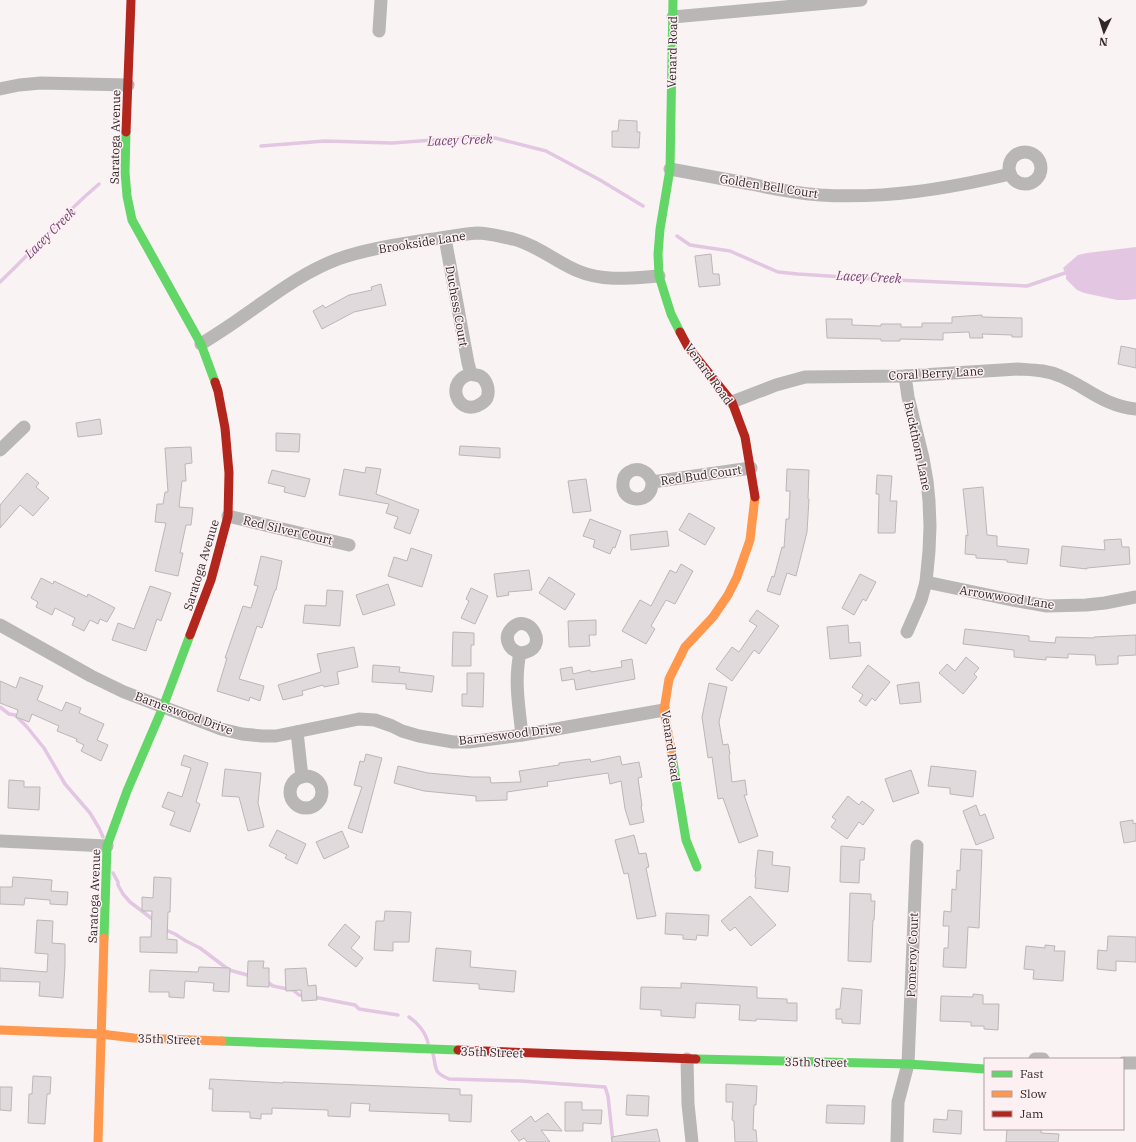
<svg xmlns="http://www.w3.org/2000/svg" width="1136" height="1142" viewBox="0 0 1136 1142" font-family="'IBM Plex Serif',serif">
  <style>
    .water { fill: #e3c6e2 }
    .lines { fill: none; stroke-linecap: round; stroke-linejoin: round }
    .stream { stroke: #e3c6e2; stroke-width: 3.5 }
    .building { fill: #e0dadc; stroke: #bcb6b9 }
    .street { stroke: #b9b6b6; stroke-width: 13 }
    .fast { stroke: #63d668; stroke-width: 9 }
    .slow { stroke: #ff974d; stroke-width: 9 }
    .jam { stroke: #b3261e; stroke-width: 9 }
    .labels { text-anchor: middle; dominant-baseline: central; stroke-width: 3; stroke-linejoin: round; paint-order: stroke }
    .street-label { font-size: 12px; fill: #2f292a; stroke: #fdf0f2 }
    .water-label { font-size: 13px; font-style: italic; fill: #724276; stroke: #fdf0f2 }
  </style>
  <rect width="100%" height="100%" fill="#faf3f4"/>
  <polygon class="water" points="1136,247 1136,299 1127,300 1117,300 1084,293 1077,290 1066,279 1066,275 1063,268 1078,255 1087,253"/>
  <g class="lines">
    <g class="stream">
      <polyline points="261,146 325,141 392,143 475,137 495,138 546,151 600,180 643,206"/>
      <polyline points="677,236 690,245 730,251 778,272 798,274 874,279 1027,286 1065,273"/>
      <path d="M0,282C15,267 30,253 44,238C61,219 79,201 99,184"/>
      <polyline points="0,707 9,714 15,715 27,727 44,748 65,784 90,813 99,828 103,837"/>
      <polyline points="113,873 118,882 118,885 123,894 130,902 155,921"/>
      <polyline points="164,929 166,930 175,934 186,941 200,948 229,970 251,976"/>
      <polyline points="266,981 273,986 293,990 299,995 306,996"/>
      <polyline points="314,997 355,1005 359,1009 398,1015"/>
      <path d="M409,1017C418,1023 426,1033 428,1043"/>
      <path d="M433,1054C437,1070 433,1072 449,1079L521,1081L605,1087L608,1096L613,1142"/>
    </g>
  </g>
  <g class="building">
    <polygon points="619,120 637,121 637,132 640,132 639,148 612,147 612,131 618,131"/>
    <polygon points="711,254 713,274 719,274 720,285 699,287 695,256"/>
    <polygon points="381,284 386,305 354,312 322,329 313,311 323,305 325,308 349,295 372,290 371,287"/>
    <polygon points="982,315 982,317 1022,318 1022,337 1012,337 1012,335 982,334 983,338 970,338 969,332 943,333 943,340 900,339 900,341 881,341 881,339 827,338 826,319 852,319 852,325 881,326 881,324 901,324 901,327 922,327 922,323 952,323 952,317"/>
    <polygon points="1121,346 1136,349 1136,368 1118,364"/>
    <polygon points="100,419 102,434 78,437 76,423"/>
    <polygon points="276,433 300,434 299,452 276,451"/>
    <polygon points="460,446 500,448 500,458 459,455"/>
    <polygon points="191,447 192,463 185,464 186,481 182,481 179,507 193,508 191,525 186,525 180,553 183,553 178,576 155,571 166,523 155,522 157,504 163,504 165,492 168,492 165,448"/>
    <polygon points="366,467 381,469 376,494 419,510 410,534 394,528 398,517 386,513 389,504 339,495 344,469 365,473"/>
    <polygon points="787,469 809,470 808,499 809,499 807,532 796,576 787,573 780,595 767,591 772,576 774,577 782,547 784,548 786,519 789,519 790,491 786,491"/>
    <polygon points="272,470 310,479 305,497 284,492 285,487 268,483"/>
    <polygon points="27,473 39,483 36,487 49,498 33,516 20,505 0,528 0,505"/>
    <polygon points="877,475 892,476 890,501 897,501 895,533 878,533 879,494 876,494"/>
    <polygon points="586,479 591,511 573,513 568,481"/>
    <polygon points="983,487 987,535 997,536 997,546 1029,549 1027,564 1007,562 1007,560 976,558 976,555 965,554 966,535 968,536 963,489"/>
    <polygon points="689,513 715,528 705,545 679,530"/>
    <polygon points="590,519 621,531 615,548 613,547 610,554 593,547 595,540 583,536"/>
    <polygon points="667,531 669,546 631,550 630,535"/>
    <polygon points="1121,539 1122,547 1129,547 1130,564 1087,568 1087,569 1060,566 1062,546 1105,550 1104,540"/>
    <polygon points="411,548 432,555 422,587 388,576 394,557 407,561"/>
    <polygon points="261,556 282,561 276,590 275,590 262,628 257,626 239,679 264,686 260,701 250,697 249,701 217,691 227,658 225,658 243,606 251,608 258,586 254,585"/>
    <polygon points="681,564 693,571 675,604 666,600 651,626 655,629 646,644 622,631 640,600 651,606 670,570 676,573"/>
    <polygon points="529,570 532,590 508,592 509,595 497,597 494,574"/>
    <polygon points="860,574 876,582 866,601 863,599 854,615 842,608"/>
    <polygon points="549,577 575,594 565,610 539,593"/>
    <polygon points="41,578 53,584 54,581 87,597 88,594 115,608 107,622 100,619 98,624 90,620 84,631 72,625 75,618 55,608 52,615 36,607 38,602 31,598"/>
    <polygon points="388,584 395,605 363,615 356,595"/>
    <polygon points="150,586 171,593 161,621 157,619 146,651 112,640 118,623 134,629"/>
    <polygon points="471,588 488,596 475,624 461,618 469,601 466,599"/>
    <polygon points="327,590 343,591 340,626 303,623 305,605 326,606"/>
    <polygon points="757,610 779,626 759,654 754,650 732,681 716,669 732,647 739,652 757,626 749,621"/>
    <polygon points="596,620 596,635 589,635 590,646 569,647 568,621"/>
    <polygon points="848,625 849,643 860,642 861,656 830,659 827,627"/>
    <polygon points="965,629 1029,636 1029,641 1055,643 1056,637 1094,638 1094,637 1136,635 1136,655 1118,656 1118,664 1096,665 1095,655 1068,654 1068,658 1046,657 1046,660 1014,657 1014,650 963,644"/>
    <polygon points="453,632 474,633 474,645 471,645 471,666 452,666"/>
    <polygon points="354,647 358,667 337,672 339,684 324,687 323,685 302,691 303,695 283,700 278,685 321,672 317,654"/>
    <polygon points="966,657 979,668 974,674 977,677 963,694 939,673 947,664 955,671"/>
    <polygon points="632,659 635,679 576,690 574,679 562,681 560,669 572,667 573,674 590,670 591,672 622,667 621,661"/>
    <polygon points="373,665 400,667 399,672 434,676 432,692 406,689 406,684 372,682"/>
    <polygon points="868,665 890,682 875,701 872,698 866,706 859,701 863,695 852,687"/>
    <polygon points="467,673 484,673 483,707 462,706 462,694 467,694"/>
    <polygon points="20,677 43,686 37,700 62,711 66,702 81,708 79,713 104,724 97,740 108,745 101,761 81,751 84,745 76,741 77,739 57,731 59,726 32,714 29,722 16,717 18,710 0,703 0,681 16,688"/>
    <polygon points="919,682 921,702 900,704 897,685"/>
    <polygon points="709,683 727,687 719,722 723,745 728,744 730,754 729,755 732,782 745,780 747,795 744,795 758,836 739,843 723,798 718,799 712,757 708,758 702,717"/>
    <polygon points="366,754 382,758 362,833 348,828 362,787 354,785 360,761 364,762"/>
    <polygon points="184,755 208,763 196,802 200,804 190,832 170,825 175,812 162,807 168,792 182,797 191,768 181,765"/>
    <polygon points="620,756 622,765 639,762 642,777 638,778 642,806 641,806 644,822 630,825 625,809 621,781 610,784 608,773 547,782 548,786 507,792 507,800 476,801 476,796 424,791 394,783 398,766 428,773 472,777 490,777 491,783 521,782 519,771 559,765 559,763 590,759 591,762"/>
    <polygon points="931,766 976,771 973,797 950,794 950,788 928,786"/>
    <polygon points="225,769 261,773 258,803 264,827 248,831 239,797 222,796"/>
    <polygon points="911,770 919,793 893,802 885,779"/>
    <polygon points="9,780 24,781 24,787 40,787 39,810 8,808"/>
    <polygon points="848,796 859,805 862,801 874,810 863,825 859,822 847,839 831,827 836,820 832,817"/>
    <polygon points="976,805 980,816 985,814 994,838 976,845 963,811"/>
    <polygon points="1133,820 1133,824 1136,823 1136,841 1124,843 1120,822"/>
    <polygon points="277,830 306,844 297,864 285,858 287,855 269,846"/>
    <polygon points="342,831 349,847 324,859 316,842"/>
    <polygon points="634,835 639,854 646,853 649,867 646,868 656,916 637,919 628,873 624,874 615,840"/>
    <polygon points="841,846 865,848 864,860 860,860 859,883 840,882"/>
    <polygon points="961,849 982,850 979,928 968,927 966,968 943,967 944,948 948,948 949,926 943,926 944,911 951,912 952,889 956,890 957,870 960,871"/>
    <polygon points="758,850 773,852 772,865 790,867 788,892 755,888 756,877 755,877"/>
    <polygon points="13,877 52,880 51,891 68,892 67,905 50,904 50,900 25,898 24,905 0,904 0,887 12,887"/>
    <polygon points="154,877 171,878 170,912 168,912 167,939 177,940 177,953 140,952 140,937 151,937 152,911 142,911 142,897 153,898"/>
    <polygon points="850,893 871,894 871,901 875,901 874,920 873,920 871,962 848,961"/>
    <polygon points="750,896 776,925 751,946 735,927 730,931 721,921"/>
    <polygon points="385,911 411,912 409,942 393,942 393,951 374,950 376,921 384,921"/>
    <polygon points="666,913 709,915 708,936 697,935 696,940 683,939 683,935 665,934"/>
    <polygon points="37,920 53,921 52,943 65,944 65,965 63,998 39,996 40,982 0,981 0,968 47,972 48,954 35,953"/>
    <polygon points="345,924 360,937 351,948 363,958 356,967 328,945"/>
    <polygon points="1108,936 1136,937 1136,962 1116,961 1116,971 1097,969 1098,950 1107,951"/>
    <polygon points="1045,945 1055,946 1054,951 1065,951 1063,981 1033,979 1034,970 1024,969 1026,946 1045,948"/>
    <polygon points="436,948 471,951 470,967 516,971 514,992 479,989 479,984 433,981"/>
    <polygon points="248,961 264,961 263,968 269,968 269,987 247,986"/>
    <polygon points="199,967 230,968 229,992 213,991 214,983 185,981 184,998 169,997 169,992 149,992 150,970 198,972"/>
    <polygon points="306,968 308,986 316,985 317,1000 302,1001 301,990 286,991 285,969"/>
    <polygon points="681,983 757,987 757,998 787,999 787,1003 797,1003 797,1021 756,1019 756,1021 739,1020 740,1005 696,1003 695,1018 661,1016 661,1010 640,1009 641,987 681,988"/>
    <polygon points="842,988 862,990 860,1024 842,1023 842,1019 836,1019 836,1009 840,1009"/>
    <polygon points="973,994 983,995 983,1004 999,1004 998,1030 984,1029 984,1026 971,1026 971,1022 940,1021 941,996 973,997"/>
    <polygon points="33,1076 51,1077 50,1094 47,1094 45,1124 28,1123 29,1094 32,1094"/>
    <polygon points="210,1079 283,1083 283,1082 460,1089 460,1095 472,1095 471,1122 449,1121 449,1114 369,1111 370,1104 351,1103 350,1117 328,1116 328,1110 272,1108 272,1114 261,1114 261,1119 250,1118 250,1112 212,1111 213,1089 209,1089"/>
    <polygon points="726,1084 757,1086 756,1105 754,1105 753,1130 756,1130 757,1142 735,1142 734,1121 732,1120 733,1102 726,1102"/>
    <polygon points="0,1087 12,1087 11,1111 0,1110"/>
    <polygon points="627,1095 649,1096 648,1116 626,1115"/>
    <polygon points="565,1102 582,1102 582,1110 602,1110 601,1124 583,1123 583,1131 565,1131"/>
    <polygon points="827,1105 865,1106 864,1124 826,1123"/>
    <polygon points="948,1110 962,1111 961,1134 933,1132 934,1119 947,1120"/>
    <polygon points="548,1113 562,1131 541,1130 550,1142 527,1142 524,1138 519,1141 511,1131 531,1116 535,1122"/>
    <polygon points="657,1129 660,1142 612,1142 612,1137"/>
    <polygon points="1007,1129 1041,1129 1041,1133 1059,1134 1058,1142 1006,1142"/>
  </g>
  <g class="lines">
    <g class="street">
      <polyline points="673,17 861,0"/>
      <polyline points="379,31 381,0"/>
      <polyline points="0,89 19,85 41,83 128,85"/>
      <circle cx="1025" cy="168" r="16"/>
      <path d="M670,169C697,174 724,179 751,184C774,189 797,193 820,195C886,199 946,189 1010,174"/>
      <path d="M445,238L468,363L471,374C474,375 477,375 480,376C487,380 490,390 487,398C485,402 481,404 477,406C456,414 445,380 471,374"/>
      <path d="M201,344C217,334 234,323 249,312C278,292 304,272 338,259C366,249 396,245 426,240C443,238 461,234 477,233C489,233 502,237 513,239C537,245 556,262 578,271C604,282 632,278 659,276"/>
      <polyline points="905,376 908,397 923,458 927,481 929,501 930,526 929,551 926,582 921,600 907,632"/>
      <path d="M732,402L776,385L805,377L905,376L1018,369C1033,370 1047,370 1060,376C1078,383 1092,395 1109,402C1118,406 1127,408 1136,409"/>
      <polyline points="0,450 24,427"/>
      <path d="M652,482C653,506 620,503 623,483C623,478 626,474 629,472C639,466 649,472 652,482L751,468"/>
      <polyline points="228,516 349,545"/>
      <polyline points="926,582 1012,600 1047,606 1086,605 1105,603 1136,597"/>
      <polyline points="0,625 91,676 124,692 221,729 242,734 262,736 276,736 359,719 375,720 392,726 402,731 419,736 453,742 469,742 522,735 664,710"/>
      <path d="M520,653C509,650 503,638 511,629C529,609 553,651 520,653C514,681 519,707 522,735"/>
      <polyline points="297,732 302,777"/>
      <circle cx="306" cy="792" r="16"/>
      <polyline points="0,841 107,846"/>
      <polyline points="687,1059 688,1104 692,1142"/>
      <polyline points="1035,1059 1043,1059"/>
      <polyline points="1123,1063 1136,1063"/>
      <polyline points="897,1142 898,1102 908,1064 917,846"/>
    </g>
    <g class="fast">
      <polyline points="673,0 670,169 660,229 658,254 659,276 671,314 680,332"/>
      <polyline points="126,132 125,172 127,196 132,220 201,344 215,382"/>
      <polyline points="671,750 686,840 697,867"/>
      <polyline points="104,938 107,846 127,791 163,707 190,635"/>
      <polyline points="222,1041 458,1050"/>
      <polyline points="696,1059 908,1064 985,1069"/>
    </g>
    <g class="slow">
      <polyline points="671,750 664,710 669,679 685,647 713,617 728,595 737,577 750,540 755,497"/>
      <polyline points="0,1030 101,1034 134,1038 222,1041"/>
      <polyline points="98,1142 104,938"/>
    </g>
    <g class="jam">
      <polyline points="126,132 131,0"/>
      <polyline points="680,332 688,347 732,402 745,437 755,497"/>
      <polyline points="190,635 211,580 228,516 229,473 225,428 218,391 215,382"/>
      <polyline points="458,1050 696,1059"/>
    </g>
  </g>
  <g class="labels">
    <g class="street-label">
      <text transform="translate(672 52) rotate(-89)">Venard Road</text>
      <text transform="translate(115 137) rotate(-89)">Saratoga Avenue</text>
      <text transform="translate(769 186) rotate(9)">Golden Bell Court</text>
      <text transform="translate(422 242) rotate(-9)">Brookside Lane</text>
      <text transform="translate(457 306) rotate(80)">Duchess Court</text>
      <text transform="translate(936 373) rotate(-3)">Coral Berry Lane</text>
      <text transform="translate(709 374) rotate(54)">Venard Road</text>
      <text transform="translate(918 446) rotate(78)">Buckthorn Lane</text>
      <text transform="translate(701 475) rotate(-8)">Red Bud Court</text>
      <text transform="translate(288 530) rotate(13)">Red Silver Court</text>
      <text transform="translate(201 565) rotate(-73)">Saratoga Avenue</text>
      <text transform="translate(1007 597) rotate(9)">Arrowwood Lane</text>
      <text transform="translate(184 713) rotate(20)">Barneswood Drive</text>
      <text transform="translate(510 734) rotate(-7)">Barneswood Drive</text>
      <text transform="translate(671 746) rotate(82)">Venard Road</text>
      <text transform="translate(94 896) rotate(-88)">Saratoga Avenue</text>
      <text transform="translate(912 955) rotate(-88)">Pomeroy Court</text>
      <text transform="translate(169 1039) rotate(2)">35th Street</text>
      <text transform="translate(492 1052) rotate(2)">35th Street</text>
      <text transform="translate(816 1062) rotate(1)">35th Street</text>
    </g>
    <g class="water-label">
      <text transform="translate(460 140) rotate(-2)">Lacey Creek</text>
      <text transform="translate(50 233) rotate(-45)">Lacey Creek</text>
      <text transform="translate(869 277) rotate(3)">Lacey Creek</text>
    </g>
  </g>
  <rect x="984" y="1058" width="140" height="72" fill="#fdf0f2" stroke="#aba0a2"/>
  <rect x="992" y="1071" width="20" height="6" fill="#63d668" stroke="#aba0a2"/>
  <text x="1020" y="1078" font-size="12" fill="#2f292a">Fast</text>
  <rect x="992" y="1091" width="20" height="6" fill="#ff974d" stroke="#aba0a2"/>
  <text x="1020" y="1098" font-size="12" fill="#2f292a">Slow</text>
  <rect x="992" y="1111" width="20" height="6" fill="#b3261e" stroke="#aba0a2"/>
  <text x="1020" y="1118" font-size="12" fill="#2f292a">Jam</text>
  <g transform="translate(1104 32) rotate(184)" stroke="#fdf0f2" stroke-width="3" paint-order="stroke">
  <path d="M0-3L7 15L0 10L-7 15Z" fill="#2f292a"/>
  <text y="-6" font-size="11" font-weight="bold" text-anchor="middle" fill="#2f292a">N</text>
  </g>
</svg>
